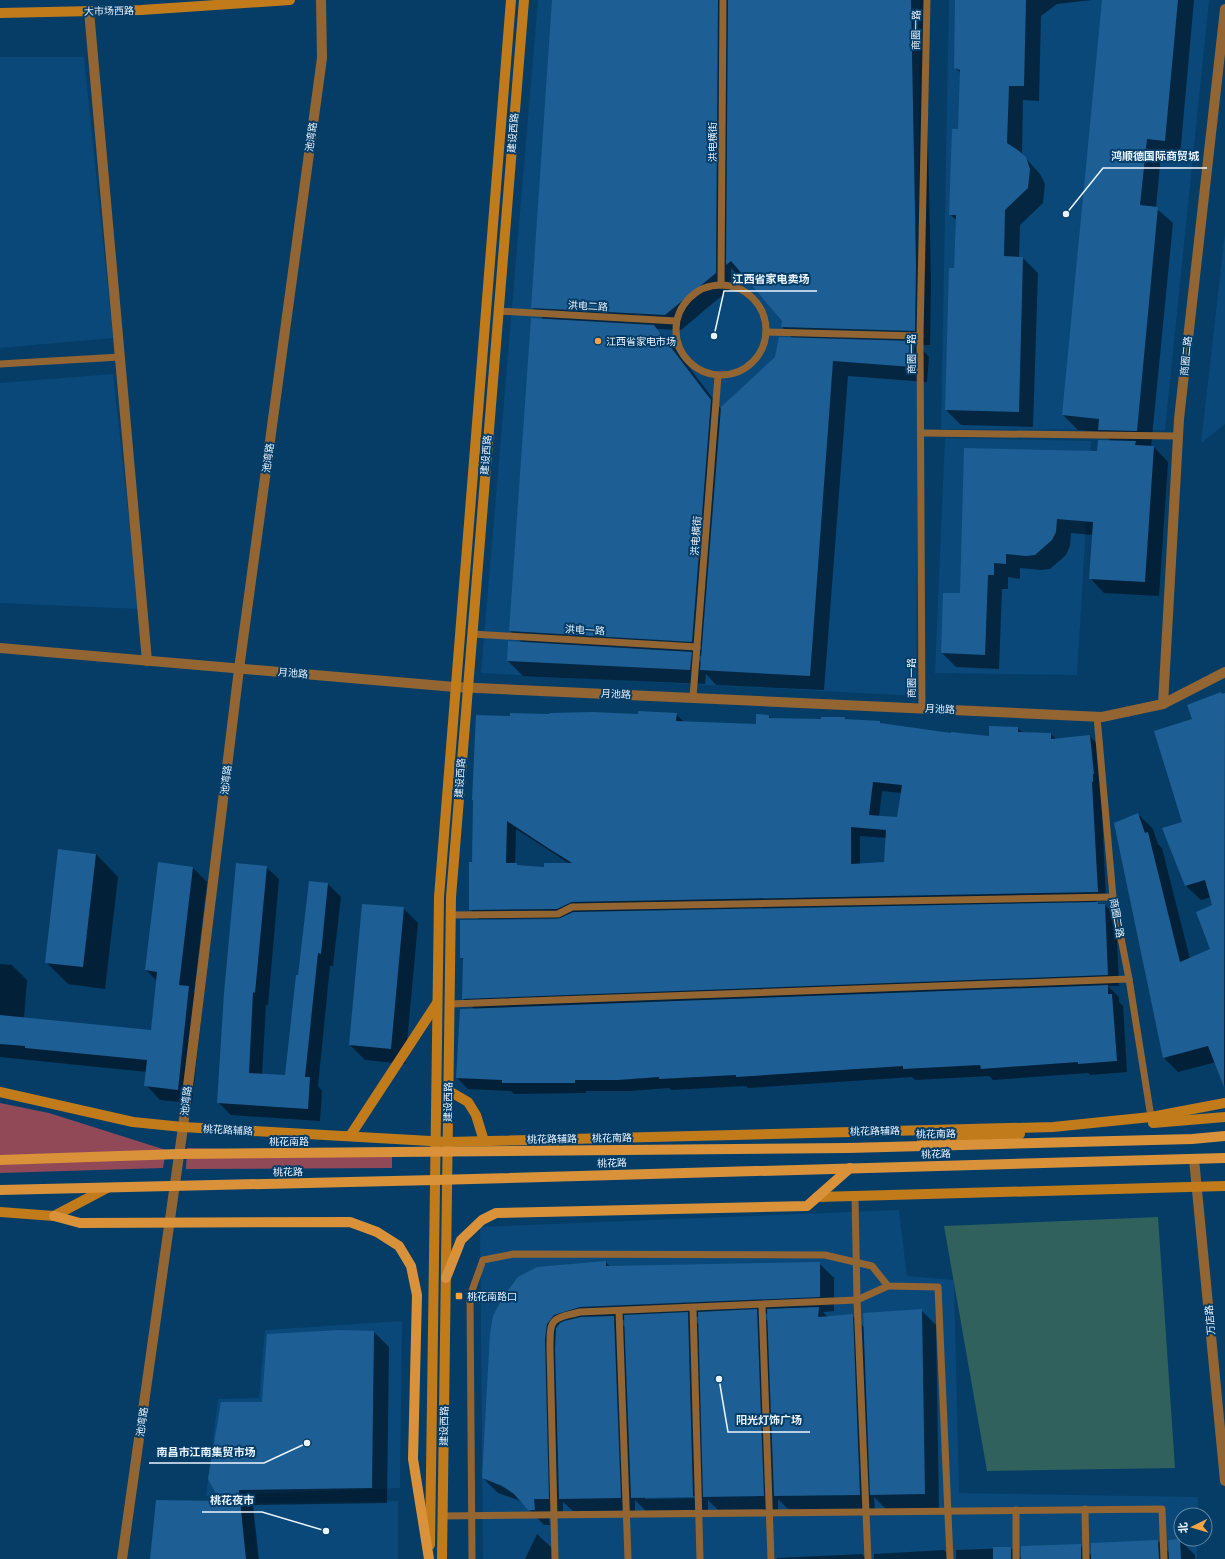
<svg xmlns="http://www.w3.org/2000/svg" width="1225" height="1559" viewBox="0 0 1225 1559" font-family="Merriweather,'Noto Sans SC',serif">
  <style>
    .built { fill: #094878 }
    .green { fill: #914958 }
    .water { fill: #30615d }
    .shadow { fill: #0007; fill-rule: evenodd }
    .building { fill: #1d5e94; fill-rule: evenodd }
    .lines { fill: none; stroke-linecap: round; stroke-linejoin: round }
    .lane { stroke: #926533; stroke-width: 7 }
    .street { stroke: #926533; stroke-width: 10 }
    .secondary { stroke: #c17b1b; stroke-width: 10 }
    .primary { stroke: #d99239; stroke-width: 10 }
    .poi-dot { fill: #f3a443; stroke: #053d67; stroke-width: 1.5 }
    .labels { text-anchor: middle; dominant-baseline: central; stroke-width: 4; stroke-linejoin: round; paint-order: stroke }
    .street-label { font-size: 10px; fill: #eaf4ff; stroke: #053d67 }
    .poi-label { font-size: 10px; fill: #eaf4ff; stroke: #053d67; text-anchor: start }
    .leader { fill: none; stroke: #eaf4ff; stroke-width: 1.5 }
    .callout-dot { fill: #eaf4ff; stroke: #053d67; stroke-width: 1.5 }
    .callout-label { font-size: 11px; text-anchor: middle; font-weight: bold; fill: #eaf4ff; stroke: #053d67; stroke-width: 4; stroke-linejoin: round; paint-order: stroke }
  </style>
  <rect width="100%" height="100%" fill="#053d67"/>
  <g class="built">
    <polygon points="538,0 920,0 916,696 481,673"/>
    <polygon points="949,0 1209,0 1165,430 941,429"/>
    <polygon points="0,57 84,57 113,338 0,348"/>
    <polygon points="1225,233 1225,424 1201,443"/>
    <polygon points="113,374 139,609 0,603 0,383"/>
    <polygon points="945,438 1091,441 1077,675 935,673"/>
    <polygon points="899,1210 907,1276 954,1280 959,1493 1198,1497 1198,1515 1181,1515 1181,1539 1197,1539 1197,1559 483,1559 480,1227"/>
    <polygon points="402,1321 400,1488 206,1496 218,1399 259,1398 265,1330"/>
    <polygon points="398,1501 398,1559 257,1559 252,1503"/>
  </g>
  <g class="green">
    <polygon points="0,1103 49,1113 166,1150 163,1168 0,1173"/>
    <polygon points="187,1148 392,1153 392,1168 186,1169"/>
  </g>
  <polygon class="water" points="1158,1217 1175,1468 987,1471 944,1226"/>
  <g class="shadow">
    <path d="M553,0H925L931,282L930,345H918L929,357L927,382L848,376L824,690L716,685L706,674L705,684L523,676L508,661L522,643L510,631L544,320L532,307ZM731,268L742,279L745,276L783,321L782,327L793,339L776,357L721,409L669,341L656,329L681,330L731,288ZM694,656H702V663Z"/>
    <polygon points="956,0 1092,0 1057,4 1041,16 1039,101 1023,100 1022,154 1040,174 1045,184 1043,203 1020,225 1019,258 1023,258 1038,273 1033,427 961,425 946,410 955,269 957,221 950,214 959,130 961,73 955,68"/>
    <polygon points="1103,0 1194,0 1180,156 1161,154 1156,208 1173,223 1151,447 1154,447 1168,462 1159,596 1104,593 1090,578 1093,535 1071,533 1070,546 1066,555 1050,569 1041,570 1020,568 1020,579 1008,577 1008,589 1002,589 999,669 956,667 942,653 961,594 1098,452 1111,441 1102,432 1078,430 1063,415"/>
    <polygon points="1225,694 1225,1086 1216,1062 1178,1072 1164,1058 1138,814 1153,829 1158,844 1162,848 1190,959 1212,950 1214,906 1211,897 1201,900 1186,886 1163,828 1183,822 1194,720"/>
    <path d="M676,714L684,722L756,725L769,716L772,719L822,720V718H845L847,720L880,722L882,724L952,734L990,737L1018,728L1023,733L1051,734L1056,739L1090,736L1099,746L1106,901H1096L1100,905H1105L1116,917L1119,986H1108L1119,997V1002L1123,1006L1127,1072L1090,1075L1088,1073L993,1080L989,1076L915,1080L912,1077L748,1088L746,1086L671,1090L669,1088L630,1091H586V1093L514,1094L511,1091L468,1089L457,1078L474,1009L463,998L464,961L461,957L563,918L479,919L470,909L473,863L511,717ZM882,791L902,793L898,818L879,817ZM516,829L570,864L545,868L519,867L515,864ZM860,836L887,838L885,863L860,864Z"/>
    <polygon points="59,850 96,854 118,877 105,989 68,984 46,962"/>
    <polygon points="266,867 279,879 268,1005 266,1005 262,1075 286,1076 299,976 328,884 341,897 333,966 330,966 318,1086 322,1091 320,1121 231,1115 218,1102"/>
    <polygon points="193,868 207,882 194,992 203,1001 192,1103 160,1100 146,1085 147,1072 0,1057 0,964 12,965 27,980 24,1018 152,1031 157,981 146,970"/>
    <polygon points="403,908 418,923 405,1064 365,1060 350,1045"/>
    <path d="M606,1262L610,1267L819,1263L834,1278V1311L823,1312L828,1317L852,1315L864,1327L921,1310L936,1325L939,1509H886L874,1497L875,1510L790,1511L778,1499V1511H719L708,1500V1512H647L635,1500V1512L575,1513L563,1502V1513L548,1514L550,1525H544L525,1505L518,1500L498,1493L483,1478L491,1333ZM761,1314H768L769,1322ZM692,1317H699V1325ZM625,1320L626,1328L618,1321ZM698,1496V1498L645,1499V1497Z"/>
    <polygon points="374,1332 389,1347 387,1503 253,1505 259,1559 151,1559 222,1502 263,1403"/>
    <polygon points="537,1534 553,1549 552,1559 525,1559"/>
    <polygon points="1180,1540 1195,1555 1195,1559 956,1559 956,1550 1011,1548 1022,1559 1080,1545 1092,1556 1158,1541 1170,1553"/>
    <polygon points="944,1550 953,1559 874,1559 874,1554"/>
    <polygon points="862,1554 867,1559 777,1559 777,1558"/>
  </g>
  <g class="building">
    <polygon points="552,0 718,0 716,273 665,315 531,308"/>
    <polygon points="728,0 911,0 916,266 915,331 781,327 782,321 731,261 726,265"/>
    <polygon points="955,0 1026,0 1024,86 1009,86 1007,143 1019,151 1026,157 1030,169 1028,188 1005,210 1004,256 1023,257 1019,412 945,410 949,268 954,268 956,215 949,215 952,129 958,129 960,70 954,68"/>
    <polygon points="1102,0 1178,0 1165,141 1147,139 1140,205 1158,207 1137,431 1098,430 1099,419 1062,415"/>
    <polygon points="531,318 654,325 711,400 692,642 509,631"/>
    <polygon points="779,337 915,341 912,367 833,361 810,676 700,670 721,407 775,357"/>
    <polygon points="1098,440 1136,441 1135,445 1154,446 1145,582 1089,579 1093,522 1057,519 1056,532 1052,540 1035,555 1026,556 1006,554 1006,564 994,563 994,575 988,575 985,655 941,653 943,593 960,593 964,448 1097,451"/>
    <polygon points="508,641 692,652 690,670 507,661"/>
    <polygon points="1221,692 1222,694 1225,693 1224,1087 1208,1046 1163,1058 1114,823 1138,813 1145,833 1148,832 1180,962 1210,949 1196,912 1212,905 1205,880 1185,886 1162,828 1182,822 1154,731 1192,719 1187,705"/>
    <path d="M638,711L677,713L676,721L756,724V714L769,715V718L821,719V717H845V719L880,721V723L951,733V732L989,736V726L1018,727V732L1051,733V739L1090,735L1094,774H1093V782H1092L1098,892L572,902L557,909L469,910V862H472L473,800H472L476,715L510,716V713L549,714L550,713L592,712L638,714ZM873,782L902,785L897,817L869,815ZM507,821L548,848L572,863H544V867L517,865V863H506ZM851,827L886,830L884,862L851,864Z"/>
    <polygon points="58,849 96,854 83,967 45,963"/>
    <polygon points="158,862 193,867 179,985 189,986 178,1090 144,1086 147,1060 25,1048 25,1046 0,1044 0,1015 151,1030 157,972 145,970"/>
    <polygon points="236,863 267,866 255,993 253,992 249,1073 285,1075 296,975 298,975 309,881 328,883 321,954 318,953 305,1077 310,1077 308,1109 217,1103 224,993"/>
    <polygon points="1098,902 1098,904 1105,904 1108,975 462,999 463,958 460,958 460,920 558,919 573,912"/>
    <polygon points="362,904 404,907 391,1049 349,1045"/>
    <polygon points="1108,985 1108,994 1112,994 1117,1061 1078,1064 1078,1062 981,1069 980,1065 903,1069 903,1066 736,1077 736,1075 659,1079 659,1077 618,1080 575,1080 575,1083 502,1083 502,1080 456,1078 460,1009"/>
    <polygon points="606,1261 606,1266 820,1262 820,1297 580,1307 554,1315 547,1324 545,1339 549,1499 534,1499 535,1510 528,1510 514,1494 502,1486 482,1478 490,1333 493,1316 503,1297 518,1277 537,1267"/>
    <polygon points="819,1307 818,1317 853,1314 860,1495 774,1496 767,1309"/>
    <polygon points="757,1309 764,1496 703,1497 698,1312"/>
    <polygon points="922,1309 925,1494 870,1495 863,1313"/>
    <polygon points="688,1312 693,1497 631,1498 624,1315"/>
    <polygon points="614,1316 621,1498 559,1499 555,1349 556,1328 560,1323 564,1321 581,1317"/>
    <polygon points="341,1330 374,1331 372,1488 239,1490 246,1559 150,1559 156,1500 220,1501 208,1479 221,1402 262,1402 267,1334"/>
    <polygon points="1180,1539 1181,1559 1169,1559 1168,1540"/>
    <polygon points="1158,1540 1159,1559 1091,1559 1091,1543"/>
    <polygon points="1081,1544 1081,1559 1021,1559 1021,1546"/>
    <rect x="993" y="1547" width="18" height="12"/>
  </g>
  <g class="lines">
    <g class="lane">
      <polyline points="721,285 723,0"/>
      <circle cx="721" cy="330" r="45"/>
      <polyline points="498,311 676,321"/>
      <polyline points="766,332 920,336"/>
      <polyline points="0,364 120,357"/>
      <polyline points="921,433 1178,436"/>
      <polyline points="472,634 697,647"/>
      <polyline points="693,697 718,376"/>
      <polyline points="922,708 920,336 927,0"/>
      <polyline points="1097,717 1113,897 1129,979 1151,1117"/>
      <polyline points="451,915 558,914 572,907 1113,897"/>
      <polyline points="450,1004 1129,979"/>
      <polyline points="855,1196 857,1300 868,1559"/>
      <polyline points="762,1305 771,1559"/>
      <polyline points="693,1308 700,1559"/>
      <polyline points="619,1311 628,1559"/>
      <polyline points="1085,1509 1086,1559"/>
      <polyline points="1016,1510 1016,1559"/>
      <polyline points="443,1516 1162,1509 1164,1559"/>
      <polyline points="472,1559 470,1296 483,1260 514,1254 825,1255 872,1266 888,1286 938,1287 950,1559"/>
      <path d="M555,1559L550,1349C550,1319 550,1319 580,1312L857,1300L888,1286"/>
    </g>
    <g class="street">
      <polyline points="89,11 147,661"/>
      <polyline points="0,648 455,687 1102,717 1163,704 1225,672"/>
      <polyline points="1163,704 1179,419 1225,9"/>
      <polyline points="1194,1159 1225,1481"/>
      <polyline points="122,1559 183,1127 239,669 322,58 321,0"/>
    </g>
    <g class="secondary">
      <polyline points="0,13 141,10 290,0"/>
      <polyline points="449,1091 468,1102 476,1115 484,1141"/>
      <polyline points="0,1092 133,1122 183,1127 448,1142 1053,1127 1151,1117 1225,1103"/>
      <polyline points="1153,1123 1225,1117"/>
      <polyline points="350,1136 437,1003"/>
      <polyline points="922,1142 1020,1134"/>
      <polyline points="817,1197 1225,1186"/>
      <polyline points="0,1212 54,1216 107,1188"/>
      <polyline points="430,1545 439,897 511,0"/>
      <polyline points="442,1559 451,897 524,0"/>
    </g>
    <g class="primary">
      <polyline points="0,1160 179,1154 848,1148 1192,1139 1225,1136"/>
      <polyline points="0,1190 435,1180 1225,1158"/>
      <polyline points="54,1216 80,1223 350,1222 377,1232 399,1246 411,1266 417,1295 413,1459 429,1559"/>
      <polyline points="446,1278 461,1240 482,1220 496,1213 807,1206 850,1168"/>
    </g>
  </g>
  <g class="poi-dot">
    <circle cx="598" cy="341" r="4"/>
    <rect x="455" y="1292" width="8" height="8" rx="2"/>
  </g>
  <g class="labels">
    <g class="street-label">
      <text transform="translate(109 11) rotate(-1)">大市场西路</text>
      <text transform="translate(916 30) rotate(-89)">商圈一路</text>
      <text transform="translate(513 133) rotate(-85)">建设西路</text>
      <text transform="translate(311 137) rotate(-82)">池湾路</text>
      <text transform="translate(712 142) rotate(-90)">洪电横街</text>
      <text transform="translate(588 306) rotate(3)">洪电二路</text>
      <text transform="translate(911 354) rotate(-90)">商圈一路</text>
      <text transform="translate(1186 356) rotate(-84)">商圈二路</text>
      <text transform="translate(486 455) rotate(-85)">建设西路</text>
      <text transform="translate(268 458) rotate(-82)">池湾路</text>
      <text transform="translate(696 536) rotate(-86)">洪电横街</text>
      <text transform="translate(585 630) rotate(3)">洪电一路</text>
      <text transform="translate(293 673) rotate(5)">月池路</text>
      <text transform="translate(911 678) rotate(-90)">商圈一路</text>
      <text transform="translate(616 694) rotate(3)">月池路</text>
      <text transform="translate(940 709) rotate(3)">月池路</text>
      <text transform="translate(460 778) rotate(-86)">建设西路</text>
      <text transform="translate(226 780) rotate(-83)">池湾路</text>
      <text transform="translate(1117 918) rotate(80)">商圈二路</text>
      <text transform="translate(186 1101) rotate(-83)">池湾路</text>
      <text transform="translate(448 1102) rotate(-89)">建设西路</text>
      <text transform="translate(228 1130) rotate(3)">桃花路辅路</text>
      <text transform="translate(875 1131) rotate(-1)">桃花路辅路</text>
      <text transform="translate(936 1134) rotate(-1)">桃花南路</text>
      <text transform="translate(612 1138) rotate(-1)">桃花南路</text>
      <text transform="translate(552 1139) rotate(-1)">桃花路辅路</text>
      <text x="289" y="1141">桃花南路</text>
      <text transform="translate(936 1154) rotate(-2)">桃花路</text>
      <text transform="translate(612 1163) rotate(-2)">桃花路</text>
      <text transform="translate(288 1172) rotate(-1)">桃花路</text>
      <text transform="translate(1210 1320) rotate(-95)">万店路</text>
      <text transform="translate(142 1422) rotate(-82)">池湾路</text>
      <text transform="translate(444 1426) rotate(-89)">建设西路</text>
    </g>
    <g class="poi-label">
      <text x="606" y="341">江西省家电市场</text>
      <text x="467" y="1296">桃花南路口</text>
    </g>
  </g>
  <path class="leader" d="M1066 214L1103 168H1207M714 336L724 291H817M719 1379L728 1432H810M307 1443L264 1463H149M326 1531L262 1512H202"/>
  <g class="callout-dot">
    <circle cx="1066" cy="214" r="4"/>
    <circle cx="714" cy="336" r="4"/>
    <circle cx="719" cy="1379" r="4"/>
    <circle cx="307" cy="1443" r="4"/>
    <circle cx="326" cy="1531" r="4"/>
  </g>
  <g class="callout-label">
    <text x="1155" y="160">鸿顺德国际商贸城</text>
    <text x="771" y="283">江西省家电卖场</text>
    <text x="769" y="1424">阳光灯饰广场</text>
    <text x="206" y="1456">南昌市江南集贸市场</text>
    <text x="232" y="1504">桃花夜市</text>
  </g>
  <g transform="translate(1193 1527) rotate(265)"><circle r="19" fill="#053d67" stroke="#6186a4"/>
  <path d="M0-3L7 15L0 10L-7 15Z" fill="#f3a443"/>
  <text y="-6" font-size="11" font-weight="bold" text-anchor="middle" fill="#eaf4ff">北</text>
  </g>
</svg>
